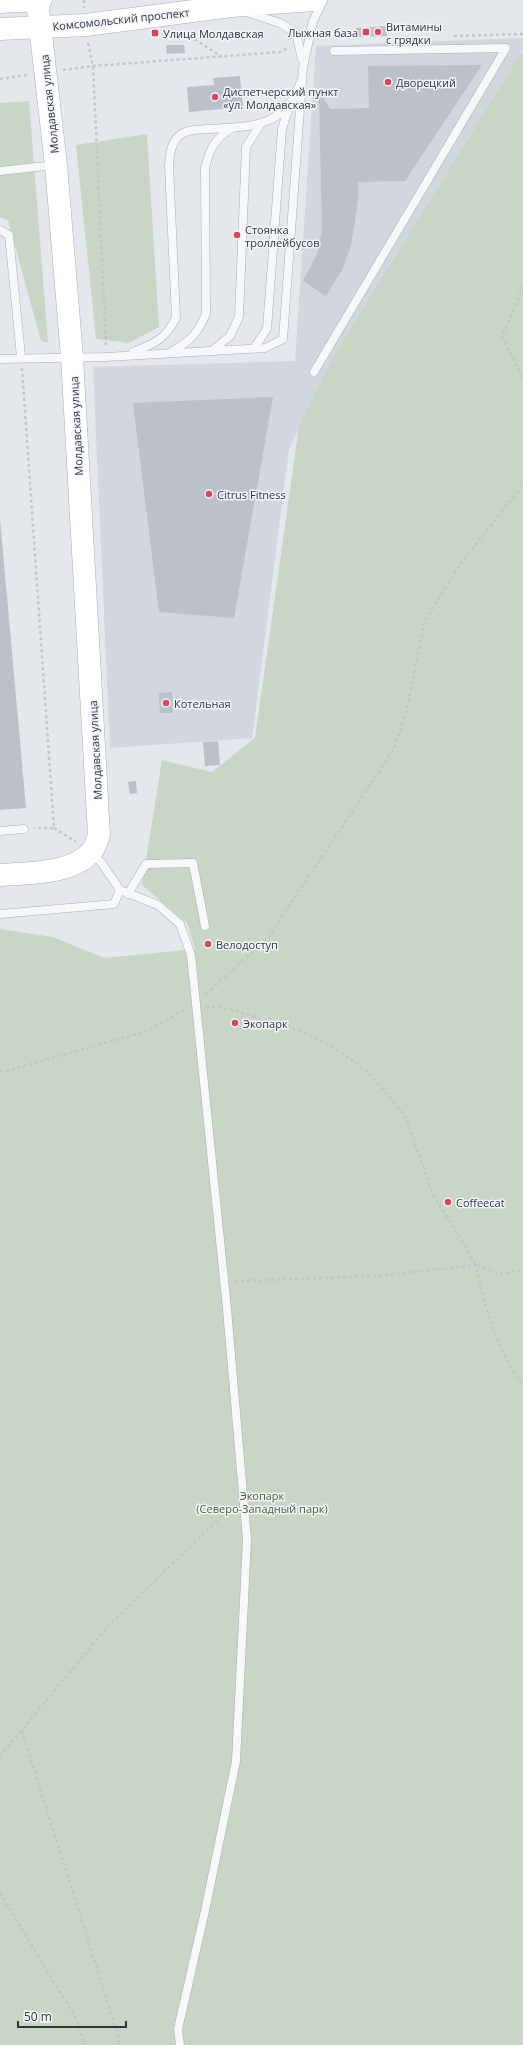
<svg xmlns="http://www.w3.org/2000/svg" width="523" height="2045" viewBox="0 0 523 2045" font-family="'Open Sans',sans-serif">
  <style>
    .built { fill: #d2d6de }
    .green { fill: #c9d6c5 }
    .building { fill: #bbc0ca }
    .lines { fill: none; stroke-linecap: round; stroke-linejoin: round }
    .lane-casing { stroke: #a9aeb7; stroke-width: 9 }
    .secondary-casing { stroke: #a9aeb7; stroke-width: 23 }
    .path { stroke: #c2c5cb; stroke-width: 2.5; stroke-dasharray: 3 3; stroke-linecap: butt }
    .lane { stroke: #f7f8fa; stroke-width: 8 }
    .secondary { stroke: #fff; stroke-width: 22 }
    .poi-dot { fill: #d1495b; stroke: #f4f6f9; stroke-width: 1.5 }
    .labels { text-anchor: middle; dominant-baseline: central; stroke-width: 3; stroke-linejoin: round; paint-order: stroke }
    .street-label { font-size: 11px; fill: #2b3445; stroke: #f4f6f9 }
    .poi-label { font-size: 11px; fill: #2b3445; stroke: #f4f6f9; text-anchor: start }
    .park-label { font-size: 11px; fill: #3f6138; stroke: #f4f6f9 }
  </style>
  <rect width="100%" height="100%" fill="#e4e7ec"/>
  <polygon class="built" points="523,38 523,49 334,355 289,449 252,738 110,748 93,367 295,361 316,46"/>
  <g class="green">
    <polygon points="523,52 523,2045 0,2045 0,929 53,937 104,958 195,949 187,923 142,885 162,760 212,772 255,738 299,426 334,355 520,54"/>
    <polygon points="29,101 48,343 41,341 8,220 0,217 0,103"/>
    <polygon points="147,134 159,327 129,343 96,339 76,145"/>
  </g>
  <g class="building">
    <polygon points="387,26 387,36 356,37 356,28"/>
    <polygon points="166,45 184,45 185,53 167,54"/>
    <polygon points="482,65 405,181 358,182 358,201 351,246 342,270 326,296 303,281 318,252 322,228 319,97 323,97 330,109 369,108 368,66"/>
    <polygon points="240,76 243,107 189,112 187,87 214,85 213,78"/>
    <polygon points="273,397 234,618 159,612 133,403"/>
    <polygon points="0,519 26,808 0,810"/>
    <polygon points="172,692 173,713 160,713 159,693"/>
    <polygon points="218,741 220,765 205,766 203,742"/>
    <polygon points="136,781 137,793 130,794 128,782"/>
  </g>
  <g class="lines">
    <defs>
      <g id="lane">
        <polyline points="246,12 280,23 296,33 302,59"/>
        <polyline points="0,171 55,165"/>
        <polyline points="0,230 9,235 21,357"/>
        <polyline points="254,348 267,329 282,129 289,107"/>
        <polyline points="213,350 230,336 239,317 246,147 260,125"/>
        <path d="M133,352C156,343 165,339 176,318L169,166C170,156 170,145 178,137C186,129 196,130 207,129C248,126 283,130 300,84"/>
        <path d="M171,352C190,341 197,335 206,314L205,168C210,149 214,139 232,128"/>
        <polyline points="0,359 106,357 265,348 283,339 303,68 313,21 323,1"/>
        <polyline points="314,372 506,48 334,51"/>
        <polyline points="0,831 24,829"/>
        <polyline points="91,853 101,862 120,890 158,905 180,924 191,955 227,1309 247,1540 236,1761 205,1911 178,2029 180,2045"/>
        <polyline points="128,894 146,864 193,863 205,926"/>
        <polyline points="0,914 114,904 120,890"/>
      </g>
      <g id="secondary">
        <polyline points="0,2 41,0"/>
        <polyline points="0,29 86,25 231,6 314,0"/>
        <path d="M0,875C26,873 73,874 91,852C95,848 97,840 99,835L72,357L56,165L37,0"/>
      </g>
    </defs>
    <use href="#lane" class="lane-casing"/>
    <use href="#secondary" class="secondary-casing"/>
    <g class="path">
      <polyline points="84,0 84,8"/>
      <polyline points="165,34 196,40 222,57"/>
      <polyline points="454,36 523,34"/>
      <polyline points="88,43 93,66 106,347"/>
      <polyline points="63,70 93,66 280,52 288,48"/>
      <polyline points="0,79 28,75"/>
      <polyline points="523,287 502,337 523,379"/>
      <polyline points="22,368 54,828 34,828"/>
      <polyline points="54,828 76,842"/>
      <polyline points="206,994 267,939 394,749 407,709 424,622 461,563 523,485"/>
      <polyline points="206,1006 230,1009 303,1032 337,1050 367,1071 395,1103 406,1118 432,1192 476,1265 501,1274 523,1270"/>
      <polyline points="0,1071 6,1071 147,1031 186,1009"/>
      <path d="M235,1281L376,1276L476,1265C484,1304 497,1354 523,1384"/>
      <polyline points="22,1731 121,2045"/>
      <polyline points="0,1756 110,1624 233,1505"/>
      <polyline points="0,1893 77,2020 84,2045"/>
    </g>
    <use href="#lane" class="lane"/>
    <use href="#secondary" class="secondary"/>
  </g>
  <g class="poi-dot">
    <rect x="362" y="28" width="8" height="8" rx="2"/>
    <circle cx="378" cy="32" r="4"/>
    <rect x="151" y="29" width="8" height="8" rx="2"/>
    <circle cx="388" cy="82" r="4"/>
    <circle cx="215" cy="97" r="4"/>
    <circle cx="237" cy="235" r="4"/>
    <circle cx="209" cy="494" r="4"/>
    <circle cx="166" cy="703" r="4"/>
    <circle cx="208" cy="944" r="4"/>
    <circle cx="235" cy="1023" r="4"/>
    <circle cx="448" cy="1202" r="4"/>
  </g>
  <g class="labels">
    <g class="street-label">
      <text transform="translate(121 19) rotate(-6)">Комсомольский проспект</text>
      <text transform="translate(49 104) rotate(-96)">Молдавская улица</text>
      <text transform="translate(76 426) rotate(-93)">Молдавская улица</text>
      <text transform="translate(95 750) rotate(-93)">Молдавская улица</text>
    </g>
    <g class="poi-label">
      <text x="386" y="26">Витамины<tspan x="386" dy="13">с грядки</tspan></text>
      <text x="358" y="32" text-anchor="end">Лыжная база</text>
      <text x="163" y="33">Улица Молдавская</text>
      <text x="396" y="82">Дворецкий</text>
      <text x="223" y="91">Диспетчерский пункт<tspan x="223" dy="13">«ул. Молдавская»</tspan></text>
      <text x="245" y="229">Стоянка<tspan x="245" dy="13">троллейбусов</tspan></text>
      <text x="217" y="494">Citrus Fitness</text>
      <text x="174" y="703">Котельная</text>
      <text x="216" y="944">Велодоступ</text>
      <text x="243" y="1023">Экопарк</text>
      <text x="456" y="1202">Coffeecat</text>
    </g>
    <g class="park-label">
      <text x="262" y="1495">Экопарк<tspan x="262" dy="13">(Северо-Западный парк)</tspan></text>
    </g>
  </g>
  <path d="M18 2021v6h108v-6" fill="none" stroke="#2b3445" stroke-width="2"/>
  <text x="24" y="2021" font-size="12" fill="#2b3445" stroke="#f4f6f9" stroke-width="3" paint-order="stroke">50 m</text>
</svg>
